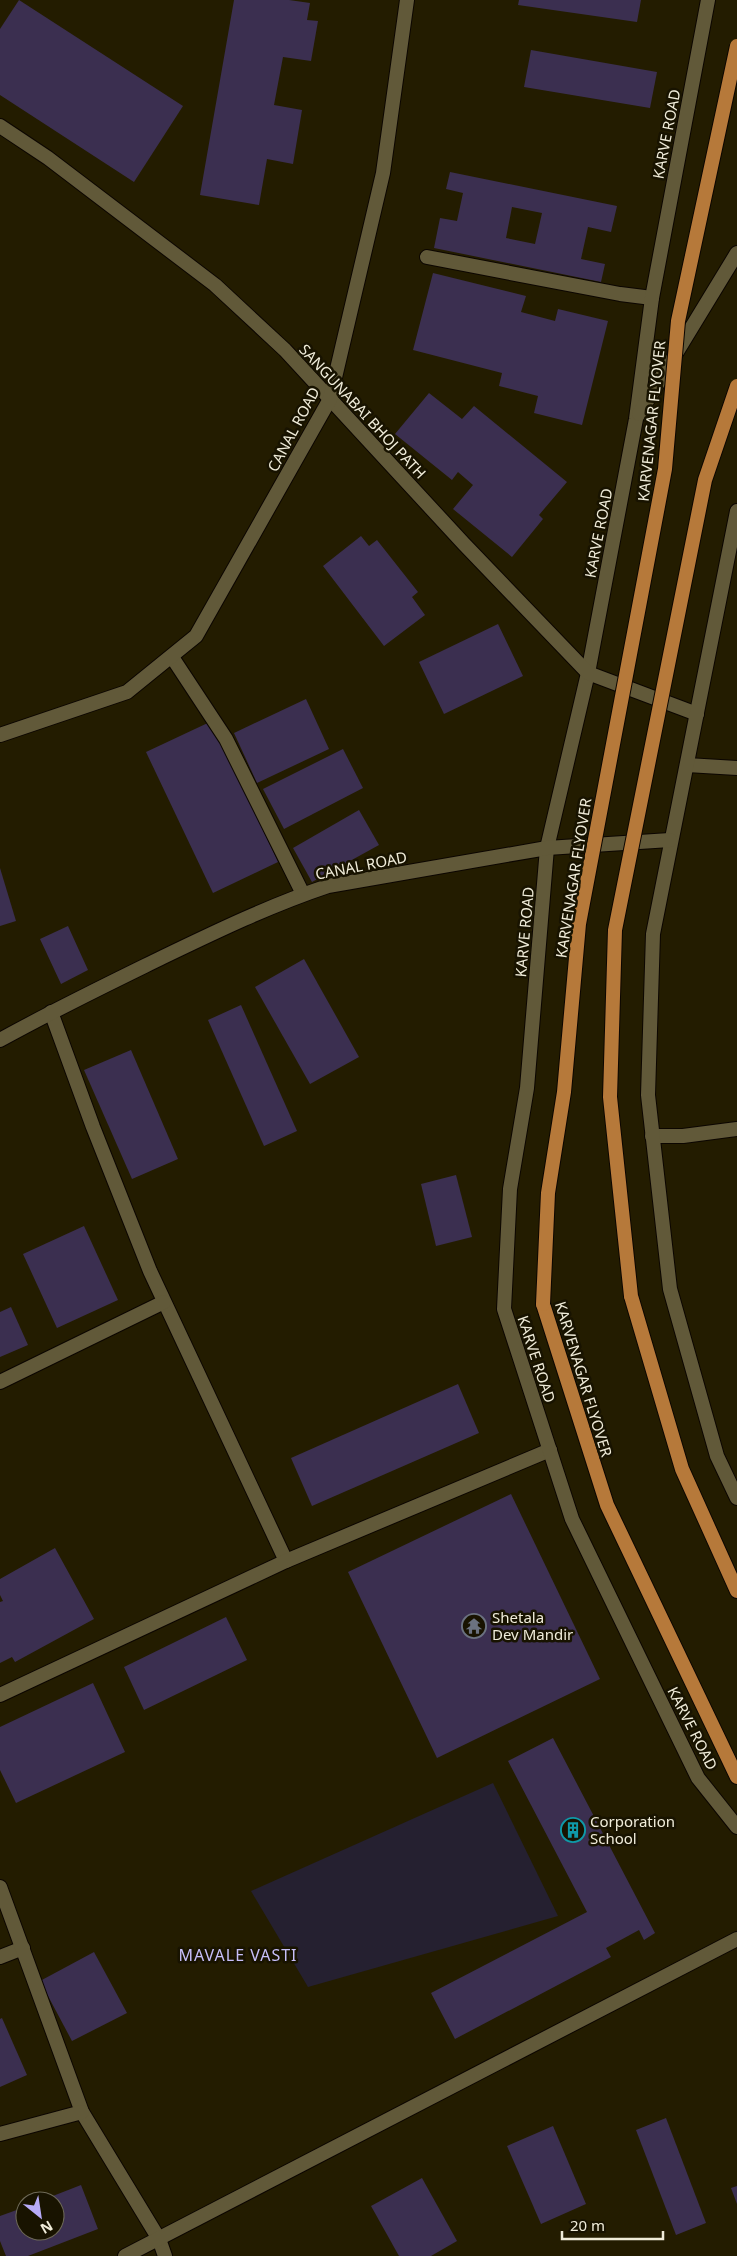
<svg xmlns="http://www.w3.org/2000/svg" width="737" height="2256" viewBox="0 0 737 2256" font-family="'Noto Sans',sans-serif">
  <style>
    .education { fill: #252030 }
    .building { fill: #3b2f50; fill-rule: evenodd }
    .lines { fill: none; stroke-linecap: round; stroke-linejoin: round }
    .service-casing { stroke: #0c0600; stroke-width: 16 }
    .minor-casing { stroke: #0c0600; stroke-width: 16 }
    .tertiary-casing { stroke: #0c0600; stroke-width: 16 }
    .primary-casing { stroke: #0c0600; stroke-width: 16 }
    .service { stroke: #615939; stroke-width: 14 }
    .minor { stroke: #615939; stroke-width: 14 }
    .tertiary { stroke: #615939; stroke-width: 14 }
    .primary { stroke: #b6793a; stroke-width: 14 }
    .primary-bridge-casing { stroke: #0c0600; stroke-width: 16; stroke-linecap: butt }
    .primary-bridge { stroke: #b6793a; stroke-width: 14 }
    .labels { text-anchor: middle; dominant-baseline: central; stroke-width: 5; stroke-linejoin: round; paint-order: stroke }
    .street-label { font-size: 15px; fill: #f0ecd9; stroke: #181300 }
    .poi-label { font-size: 15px; fill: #f0ecd9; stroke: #181300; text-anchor: start }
    .neighbourhood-label { font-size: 16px; letter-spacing: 1px; fill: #c7bff9; stroke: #181300 }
  </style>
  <rect width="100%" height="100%" fill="#231c00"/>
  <polygon class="education" points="493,1783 558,1916 308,1987 251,1891"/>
  <g class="building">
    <polygon points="19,0 183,106 134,182 0,95 0,29"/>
    <polygon points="234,0 289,0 310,3 307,20 318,21 311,61 283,57 274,105 302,110 293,164 267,159 259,205 200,195"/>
    <polygon points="519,0 641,0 637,22 518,5"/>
    <polygon points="531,50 657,72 650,108 524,87"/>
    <path d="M450,172L617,206L611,232L588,227L581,259L605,264L601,282L434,248L440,218L457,221L463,193L446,189ZM512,207L542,213L535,244L506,238Z"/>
    <polygon points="433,273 526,296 521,312 555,321 558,309 608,321 582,425 534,413 538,396 499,386 502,373 413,350"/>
    <polygon points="429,393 462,419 474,406 567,482 539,515 543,519 512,557 453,509 473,485 458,472 452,480 395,434"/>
    <polygon points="361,536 369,546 377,540 418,592 412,597 425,615 384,646 323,566"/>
    <polygon points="498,624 523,676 444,714 419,662"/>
    <polygon points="306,699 329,749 257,783 234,733"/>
    <polygon points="212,721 278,862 213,893 146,752"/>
    <polygon points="343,749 363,788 284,829 263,789"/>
    <polygon points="359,810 379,845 312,882 293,848"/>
    <polygon points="0,868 16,921 0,926"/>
    <polygon points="68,926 88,970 61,984 40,939"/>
    <polygon points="304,959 359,1057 310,1084 255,987"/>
    <polygon points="241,1005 297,1131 264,1146 208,1020"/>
    <polygon points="131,1050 178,1159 132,1179 84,1070"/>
    <polygon points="456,1175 472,1237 436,1246 421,1184"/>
    <polygon points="84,1226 118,1300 57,1328 23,1254"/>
    <polygon points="11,1307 28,1345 0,1357 0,1312"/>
    <polygon points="458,1384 479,1433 312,1506 291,1458"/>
    <polygon points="511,1494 600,1679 437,1758 348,1572"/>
    <polygon points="55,1548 94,1619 15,1662 12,1657 0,1663 0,1602 3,1601 0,1595 0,1579"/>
    <polygon points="226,1617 247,1660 144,1710 124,1667"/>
    <polygon points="93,1683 125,1752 16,1803 0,1770 0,1727"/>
    <polygon points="553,1738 655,1933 644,1940 639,1930 606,1948 611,1957 455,2039 431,1993 587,1912 508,1761"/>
    <polygon points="94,1952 127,2013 72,2041 40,1981"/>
    <polygon points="2,2018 27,2075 0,2087 0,2019"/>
    <polygon points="666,2118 706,2223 676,2235 636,2130"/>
    <polygon points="553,2126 586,2204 541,2224 507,2146"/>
    <polygon points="422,2178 457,2241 431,2256 399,2256 371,2206"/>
    <polygon points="81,2185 98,2229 28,2256 6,2256 0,2241 0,2216 25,2207 25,2231 55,2231 55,2201 40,2201"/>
    <polygon points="737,2186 737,2204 731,2188"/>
  </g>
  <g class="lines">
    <defs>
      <g id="service">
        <polyline points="427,257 620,294 652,298"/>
        <polyline points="687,765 737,768"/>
        <polyline points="0,1957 23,1948"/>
      </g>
      <g id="minor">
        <polyline points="172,657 226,739 303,894"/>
        <polyline points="51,1012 93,1127 150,1271 286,1561"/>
        <polyline points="652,1136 683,1136 737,1129"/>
        <polyline points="0,1382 164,1302"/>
        <polyline points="0,1695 286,1561 550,1450"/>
        <polyline points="0,1887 82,2112 159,2239 165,2256"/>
        <polyline points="0,2134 82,2112"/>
        <polyline points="125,2256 737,1939"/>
      </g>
      <g id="tertiary">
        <polyline points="708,0 652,298 636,419 588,673 547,848 527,1088 510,1189 504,1309 572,1519 698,1778 737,1827"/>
        <polyline points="0,126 48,158 215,285 285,350 464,544 588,673 697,714"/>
        <polyline points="639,414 737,253"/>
        <polyline points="737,511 653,934 648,1095 670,1289 717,1456 737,1498"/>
        <polyline points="0,735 127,692 196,636 330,399 383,173 407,0"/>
        <path d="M0,1040C54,1010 108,984 163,957C217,931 271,905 328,886L547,848L670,840"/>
      </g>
      <g id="primary">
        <polyline points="631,1296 682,1469 737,1591"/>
        <polyline points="543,1304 607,1505 737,1777"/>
      </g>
    </defs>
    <use href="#service" class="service-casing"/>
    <use href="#minor" class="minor-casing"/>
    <use href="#tertiary" class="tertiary-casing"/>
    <use href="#primary" class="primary-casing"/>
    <use href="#service" class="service"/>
    <use href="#minor" class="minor"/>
    <use href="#tertiary" class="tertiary"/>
    <use href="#primary" class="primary"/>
    <defs>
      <g id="primary-bridge">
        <polyline points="631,1296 610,1097 615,930 705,480 737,386"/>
        <polyline points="543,1304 548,1193 564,1092 579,924 665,469 678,321 737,46"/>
      </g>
    </defs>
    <use href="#primary-bridge" class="primary-bridge-casing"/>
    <use href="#primary-bridge" class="primary-bridge"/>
  </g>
  <defs>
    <symbol id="temple-ring" viewBox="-11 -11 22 22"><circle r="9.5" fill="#181300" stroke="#6b7280" stroke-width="1.5"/><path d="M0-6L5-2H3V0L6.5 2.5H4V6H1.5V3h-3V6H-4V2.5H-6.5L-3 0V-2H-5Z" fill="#6b7280"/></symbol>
    <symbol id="building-ring" viewBox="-11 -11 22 22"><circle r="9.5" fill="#181300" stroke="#0f9aa8" stroke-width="1.5"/><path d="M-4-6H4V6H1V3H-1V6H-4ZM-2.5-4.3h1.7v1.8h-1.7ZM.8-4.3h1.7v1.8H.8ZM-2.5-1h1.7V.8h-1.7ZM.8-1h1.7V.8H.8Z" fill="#0f9aa8"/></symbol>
  </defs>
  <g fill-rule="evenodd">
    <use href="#temple-ring" x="460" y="1612" width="28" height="28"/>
    <use href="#building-ring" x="559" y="1816" width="28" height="28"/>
  </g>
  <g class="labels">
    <g class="street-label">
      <text transform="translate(666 134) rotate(-79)">KARVE ROAD</text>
      <text transform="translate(363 411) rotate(47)">SANGUNABAI BHOJ PATH</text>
      <text transform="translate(651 421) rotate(-84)">KARVENAGAR FLYOVER</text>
      <text transform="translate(293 429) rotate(-62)">CANAL ROAD</text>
      <text transform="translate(598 533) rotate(-79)">KARVE ROAD</text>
      <text transform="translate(361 865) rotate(-11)">CANAL ROAD</text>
      <text transform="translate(573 878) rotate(-81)">KARVENAGAR FLYOVER</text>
      <text transform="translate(524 932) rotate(-85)">KARVE ROAD</text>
      <text transform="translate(537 1359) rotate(72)">KARVE ROAD</text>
      <text transform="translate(584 1379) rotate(73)">KARVENAGAR FLYOVER</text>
      <text transform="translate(693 1728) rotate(63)">KARVE ROAD</text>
    </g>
    <g class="poi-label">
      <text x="492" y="1617">Shetala<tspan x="492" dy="17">Dev Mandir</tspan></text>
      <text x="590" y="1821">Corporation<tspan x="590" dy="17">School</tspan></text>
    </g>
    <g class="neighbourhood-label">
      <text x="238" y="1955">MAVALE VASTI</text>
    </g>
  </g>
  <g transform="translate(40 2216) rotate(150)"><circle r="24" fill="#181300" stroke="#6e6a57"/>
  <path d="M0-4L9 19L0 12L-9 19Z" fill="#b7abf8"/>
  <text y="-8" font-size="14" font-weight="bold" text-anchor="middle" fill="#f0ecd9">N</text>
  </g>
  <path d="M562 2231v8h101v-8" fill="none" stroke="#f0ecd9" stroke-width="2.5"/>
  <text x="570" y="2231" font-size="15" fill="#f0ecd9" stroke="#181300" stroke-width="4" paint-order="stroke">20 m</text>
</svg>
